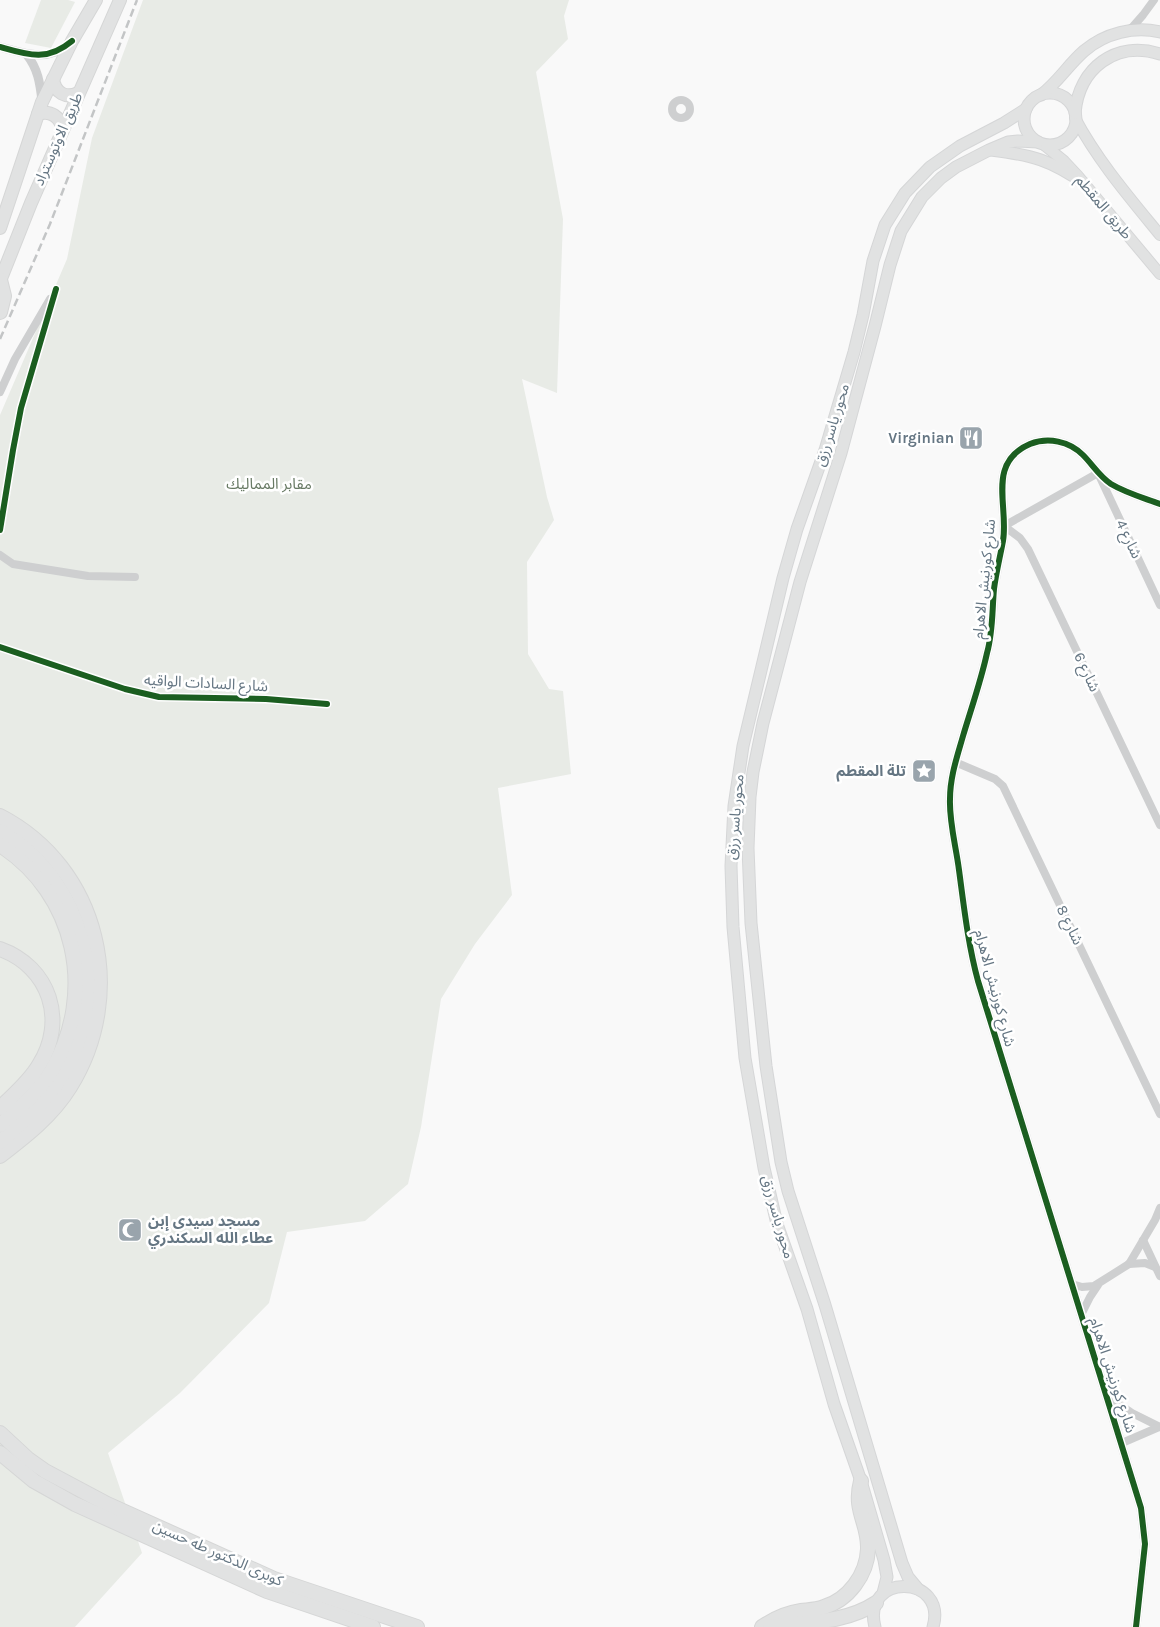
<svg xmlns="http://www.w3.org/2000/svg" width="1160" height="1627" viewBox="0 0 1160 1627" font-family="Karla,'Noto Sans Arabic',sans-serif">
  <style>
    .green { fill: #e8ebe6 }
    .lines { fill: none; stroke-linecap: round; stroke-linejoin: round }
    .secondary-casing { stroke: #d5d6d7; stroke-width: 12 }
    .primary-casing { stroke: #d5d6d7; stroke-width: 13 }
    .trunk-casing { stroke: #d5d6d6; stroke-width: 14 }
    .motorway-casing { stroke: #d5d6d6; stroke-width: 16 }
    .minor { stroke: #cecfd0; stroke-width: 8 }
    .tertiary { stroke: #cecfd0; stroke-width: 9 }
    .secondary { stroke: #e1e2e2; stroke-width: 10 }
    .primary { stroke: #e1e2e2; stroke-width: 11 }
    .trunk { stroke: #e1e2e2; stroke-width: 12 }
    .motorway { stroke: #e1e2e2; stroke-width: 14 }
    .rail { stroke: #c3c5c6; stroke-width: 2.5; stroke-dasharray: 8 4; stroke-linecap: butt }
    .cycleway-casing { stroke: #fff; stroke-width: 9 }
    .cycleway { stroke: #1b5e20; stroke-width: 6 }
    .labels { text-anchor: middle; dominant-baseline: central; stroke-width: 5; stroke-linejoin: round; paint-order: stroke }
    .street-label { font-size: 15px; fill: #657683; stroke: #fff }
    .poi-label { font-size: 15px; font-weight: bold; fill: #657683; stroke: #fff; text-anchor: end }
    .park-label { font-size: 15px; fill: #687a64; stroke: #fff }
  </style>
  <rect width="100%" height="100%" fill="#f9f9f9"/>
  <g class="green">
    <polygon points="41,0 68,0 75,2 51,48 25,43"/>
    <polygon points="143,0 569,0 564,16 568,39 536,72 563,219 557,393 522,379 547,497 554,520 527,562 528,654 549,689 563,691 571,774 498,788 512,895 475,944 441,999 421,1127 408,1184 365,1221 287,1232 269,1303 180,1393 108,1453 142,1553 75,1627 0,1627 0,415 67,259 92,138"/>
  </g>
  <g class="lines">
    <defs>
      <g id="secondary">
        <path d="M1075,118C1098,161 1129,197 1160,235"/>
        <polyline points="1043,144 1064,161 1078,176 1160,274"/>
      </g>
      <g id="primary">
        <circle cx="1050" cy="119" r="26"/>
        <path d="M1041,95C1058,82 1068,65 1084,51C1105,33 1134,26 1160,32"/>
        <path d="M1075,113C1079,68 1116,40 1160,54"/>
        <path d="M991,150C1032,155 1051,160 1085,184"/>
        <polyline points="918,1589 908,1577 902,1563 825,1305 788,1191 781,1162 766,1066 751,923 748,848 750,797 753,772 763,723 800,582 841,453 875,326 890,265 901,231 922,197 941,178 956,167 989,150 1008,142 1018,141 1038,142"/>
        <polyline points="883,1593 887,1577 884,1560 861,1481 834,1404 807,1309 777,1224 764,1168 745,1058 733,927 731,866 734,806 743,746 783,578 797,529 825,450 854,352 863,315 873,261 885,225 905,193 930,167 960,146 1004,123 1026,109"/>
        <path d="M875,1627C861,1572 948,1574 933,1627"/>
      </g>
      <g id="trunk">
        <path d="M53,79C55,93 66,99 78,93"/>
        <path d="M38,114C51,110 60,117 63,129"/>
        <polyline points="0,228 42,102 72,41 96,0"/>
        <polyline points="0,281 31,203 120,0"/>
      </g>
      <g id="motorway">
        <polyline points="0,312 4,296 0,280"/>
        <path d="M0,816C100,868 128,994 70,1087C52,1116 26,1136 0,1156"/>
        <path d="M0,831C83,879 112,989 64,1072C48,1100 23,1121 0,1142"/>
        <path d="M0,845C76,894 97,992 52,1070C38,1093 19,1108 0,1125"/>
        <path d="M0,949C50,967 67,1021 39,1065C29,1082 14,1094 0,1108"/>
        <polyline points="0,1433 28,1459 45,1471 107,1504 274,1579 417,1627"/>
        <polyline points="0,1453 34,1481 75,1504 267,1591 373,1627"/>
        <path d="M762,1627C774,1619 787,1613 801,1611C809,1610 816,1610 824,1607C848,1600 867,1575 868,1549C869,1523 853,1511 861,1481"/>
        <path d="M770,1627C806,1622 846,1623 876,1603"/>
      </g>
    </defs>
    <use href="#secondary" class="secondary-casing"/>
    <use href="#primary" class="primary-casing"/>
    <use href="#trunk" class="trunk-casing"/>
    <use href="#motorway" class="motorway-casing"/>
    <g class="minor">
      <polyline points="1129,31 1143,15 1154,0"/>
      <circle cx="681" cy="109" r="9"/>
      <polyline points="0,392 15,359 50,299"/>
      <polyline points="0,530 13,450 21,408 56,289"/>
      <polyline points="0,555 13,564 88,576 135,577"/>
      <polyline points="1160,605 1098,473 1004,526 1020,538 1028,549 1160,825"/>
      <polyline points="0,647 125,689 159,697 266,699 327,704"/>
      <polyline points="955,762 995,779 1003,786 1160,1114"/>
      <polyline points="1143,1240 1160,1276"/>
      <polyline points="1129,1264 1145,1263 1155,1267"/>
      <polyline points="1072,1284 1082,1287 1094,1286 1129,1264 1155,1220 1160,1208"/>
      <polyline points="1081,1315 1090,1297 1098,1285"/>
      <polyline points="1107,1396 1132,1413 1160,1427"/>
      <polyline points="1122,1443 1159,1427"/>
    </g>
    <g class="tertiary">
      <path d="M0,47C25,54 48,62 70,43"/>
      <path d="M27,55C38,69 40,83 42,101"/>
      <path d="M1136,1627L1145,1544L1141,1508L978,981C968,944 964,907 959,870C956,846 949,822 950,799C950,777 957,757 963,736C971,709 981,681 987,653C993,632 992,611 994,589C996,573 1000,557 1003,541C1009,506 986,463 1030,444C1048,437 1069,441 1083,455C1093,465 1099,476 1111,484C1126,493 1144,498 1160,504"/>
    </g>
    <use href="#secondary" class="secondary"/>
    <use href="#primary" class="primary"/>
    <use href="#trunk" class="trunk"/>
    <use href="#motorway" class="motorway"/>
    <polyline class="rail" points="0,339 50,224 137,0"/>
    <defs>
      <g id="cycleway">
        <path d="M0,47C28,55 47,62 72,41"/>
        <polyline points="0,530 13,450 21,408 56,289"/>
        <polyline points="0,647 125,689 159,697 266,699 327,704"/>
        <path d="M1136,1627L1145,1544L1141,1508L978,981C968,944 964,907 959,870C956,846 949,822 950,799C950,777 957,757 963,736C971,709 981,681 987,653C993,632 992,611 994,589C996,573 1000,557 1003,541C1009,506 986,463 1030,444C1048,437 1069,441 1083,455C1093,465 1099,476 1111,484C1126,493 1144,498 1160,504"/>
      </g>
    </defs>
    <use href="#cycleway" class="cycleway-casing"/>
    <use href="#cycleway" class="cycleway"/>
  </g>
  <defs>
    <symbol id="restaurant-square" viewBox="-11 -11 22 22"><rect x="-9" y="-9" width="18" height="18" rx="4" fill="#99a4ac" stroke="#fff"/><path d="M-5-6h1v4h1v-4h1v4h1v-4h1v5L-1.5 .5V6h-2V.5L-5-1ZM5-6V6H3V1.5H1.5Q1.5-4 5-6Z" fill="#fff"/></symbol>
    <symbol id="sight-square" viewBox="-11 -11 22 22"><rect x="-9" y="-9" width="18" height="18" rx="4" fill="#99a4ac" stroke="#fff"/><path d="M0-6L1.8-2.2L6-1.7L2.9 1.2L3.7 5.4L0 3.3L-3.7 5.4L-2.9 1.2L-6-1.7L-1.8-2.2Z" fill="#fff"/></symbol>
    <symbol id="mosque-square" viewBox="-11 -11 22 22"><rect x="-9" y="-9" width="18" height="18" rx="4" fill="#99a4ac" stroke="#fff"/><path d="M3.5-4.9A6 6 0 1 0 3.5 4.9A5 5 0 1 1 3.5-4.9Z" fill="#fff"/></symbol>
  </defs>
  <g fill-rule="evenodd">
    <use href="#restaurant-square" x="957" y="424" width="28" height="28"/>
    <use href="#sight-square" x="910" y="757" width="28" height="28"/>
    <use href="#mosque-square" x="116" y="1216" width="28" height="28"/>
  </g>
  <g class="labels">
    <g class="street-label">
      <text transform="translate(58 139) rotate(-66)">طريق الاوتوستراد</text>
      <text transform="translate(1104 207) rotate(50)">طريق المقطم</text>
      <text transform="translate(832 425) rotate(-73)">محور ياسر رزق</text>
      <text transform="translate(1129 539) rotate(65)">شارع 4</text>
      <text transform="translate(984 579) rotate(-84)">شارع كورنيش الاهرام</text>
      <text transform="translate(1087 672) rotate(65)">شارع 6</text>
      <text transform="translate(206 683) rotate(3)">شارع السادات الواقيه</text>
      <text transform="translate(735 817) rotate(-85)">محور ياسر رزق</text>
      <text transform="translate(1070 925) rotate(64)">شارع 8</text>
      <text transform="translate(995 988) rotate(75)">شارع كورنيش الاهرام</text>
      <text transform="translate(778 1217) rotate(74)">محور ياسر رزق</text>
      <text transform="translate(1113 1375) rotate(72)">شارع كورنيش الاهرام</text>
      <text transform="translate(218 1553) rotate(24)">كوبرى الدكتور طه حسين</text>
    </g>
    <g class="poi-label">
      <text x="954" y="438">Virginian</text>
      <text x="906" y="771">تلة المقطم</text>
      <text x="148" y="1221" text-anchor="start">مسجد سيدى إبن<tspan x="148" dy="17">عطاء الله السكندري</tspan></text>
    </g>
    <g class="park-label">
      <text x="269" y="484">مقابر المماليك</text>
    </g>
  </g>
</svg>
